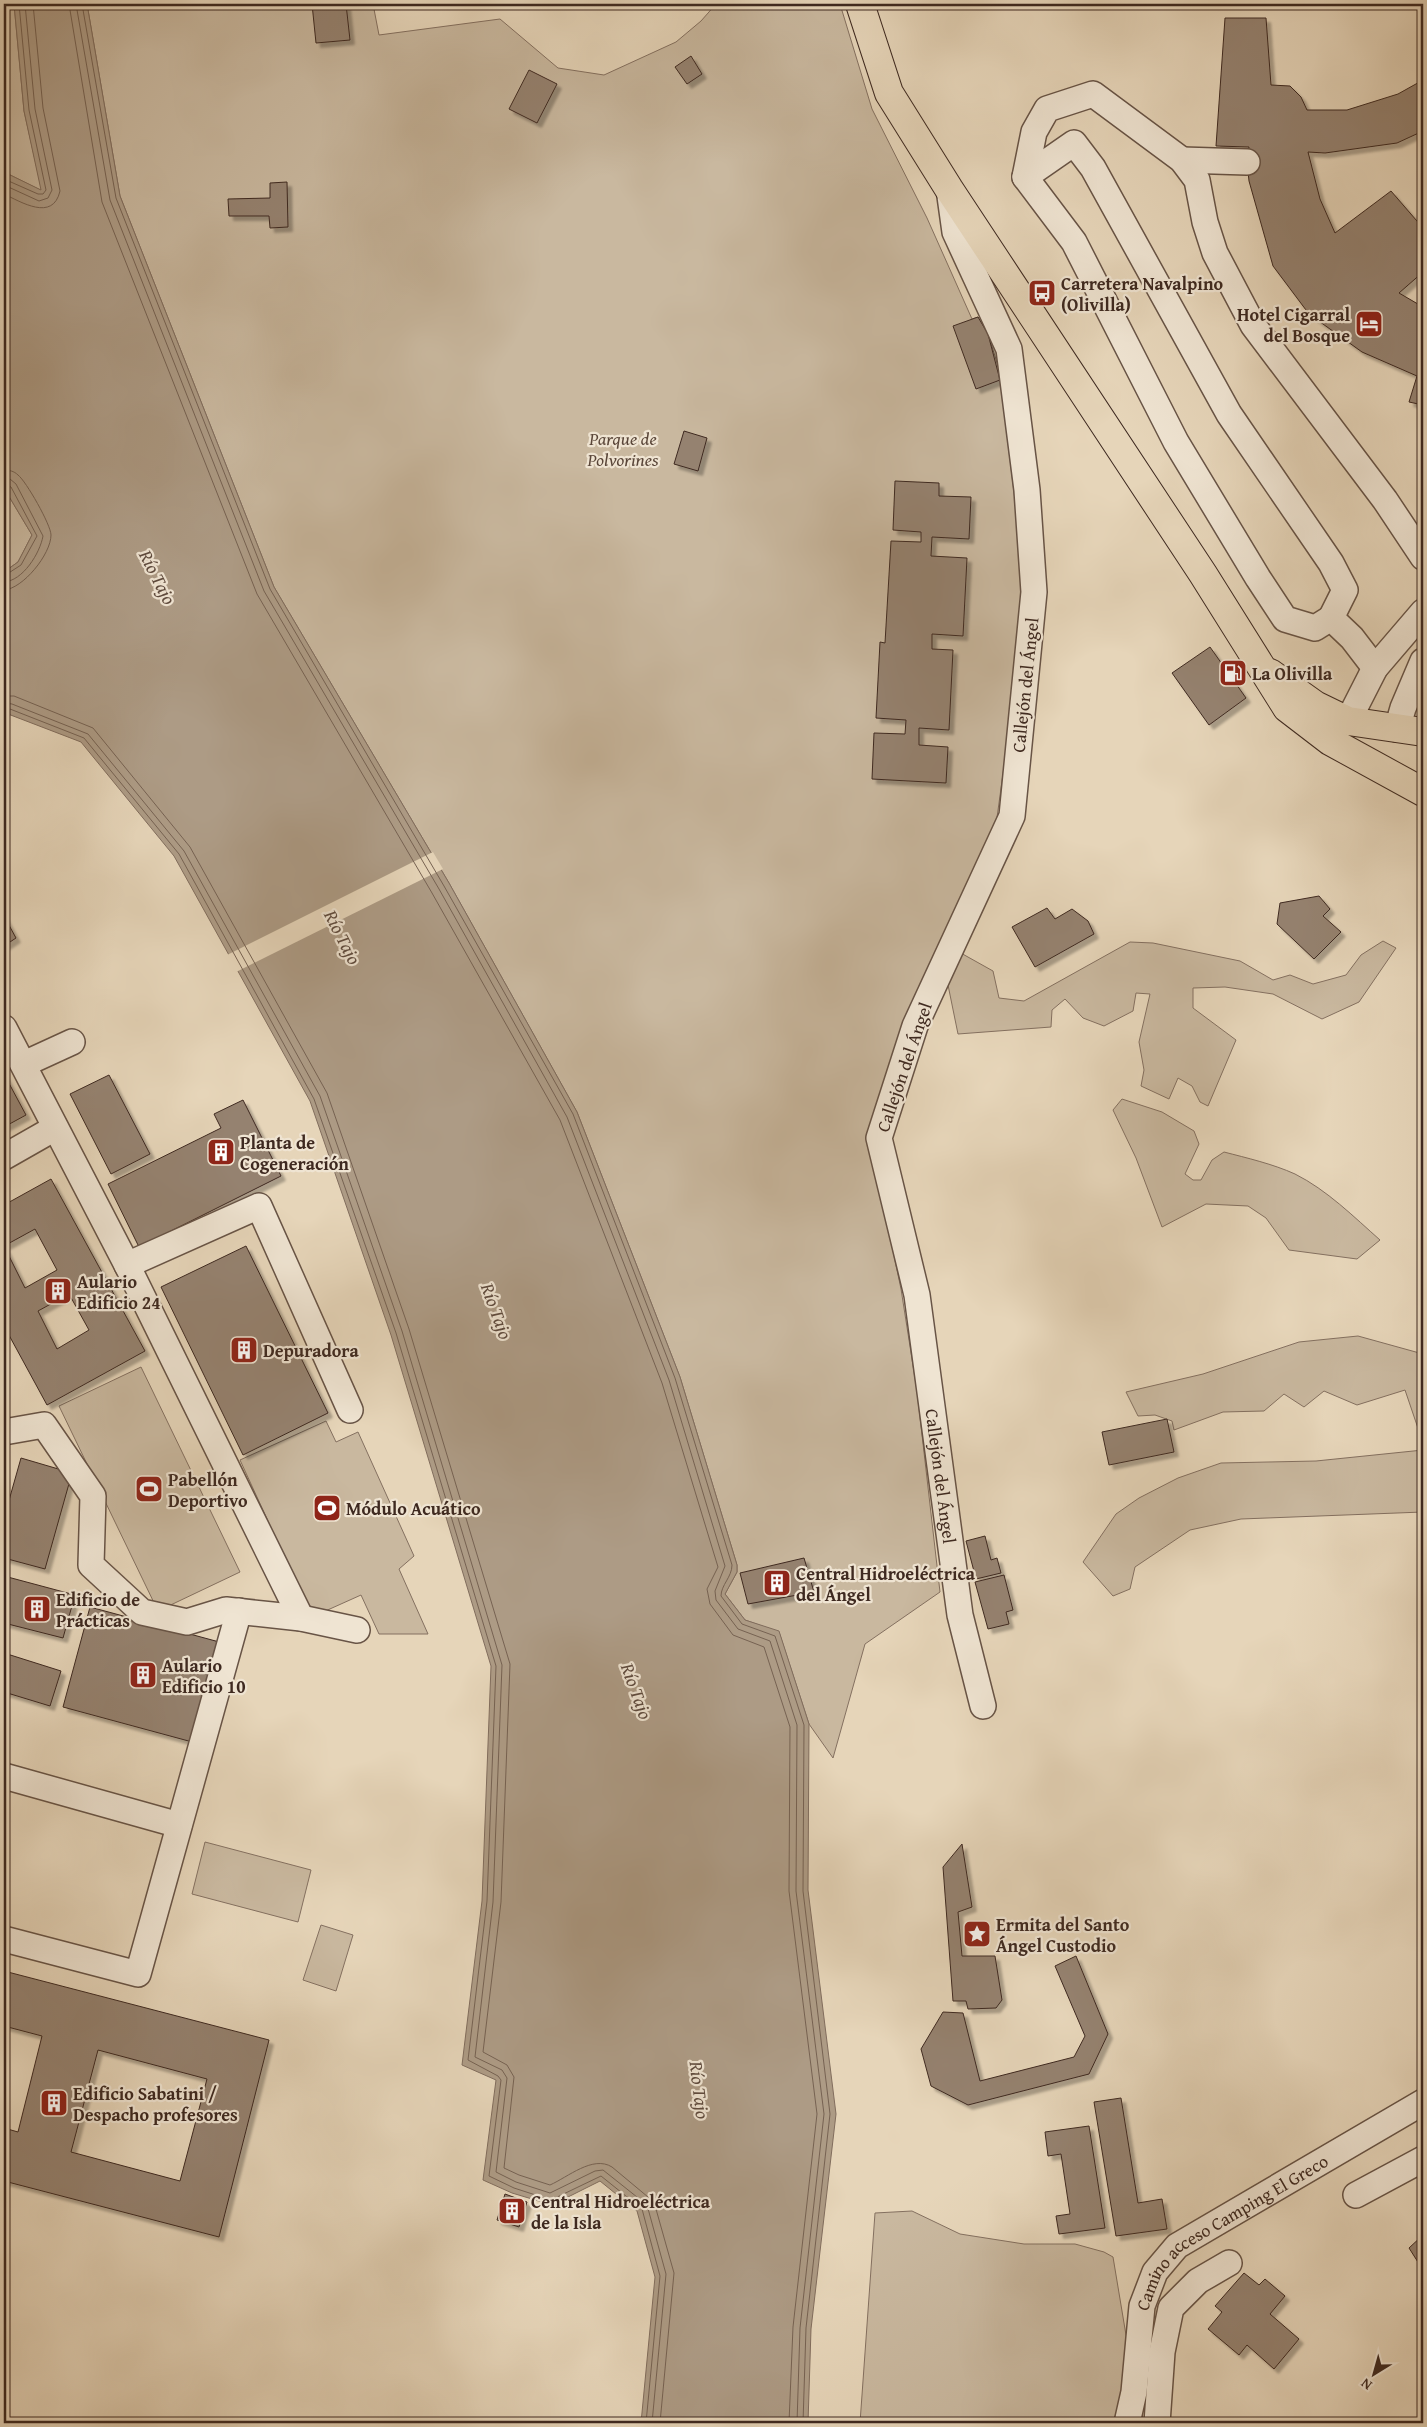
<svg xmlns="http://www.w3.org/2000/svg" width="1427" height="2427" viewBox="0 0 1427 2427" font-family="'Gentium Book Plus',serif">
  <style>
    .green { fill: #c9b89f; stroke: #847060 }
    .water { fill: #ad9b85; stroke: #816d5d }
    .pier { fill: #e6d5b9 }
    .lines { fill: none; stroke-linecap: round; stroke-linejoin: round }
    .shore { stroke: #766252; stroke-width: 1 }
    .building { fill: #958270; stroke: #3e2920; fill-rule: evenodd; filter: url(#shadow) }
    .street-casing { stroke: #685446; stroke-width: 28 }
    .primary-casing { stroke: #3e2920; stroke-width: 30 }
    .street { stroke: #efe4d2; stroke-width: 25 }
    .primary { stroke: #e6d5b9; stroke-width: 28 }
    .labels { text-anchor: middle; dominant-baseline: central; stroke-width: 4.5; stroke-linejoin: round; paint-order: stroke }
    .poi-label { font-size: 18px; font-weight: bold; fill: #3e2920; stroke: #efe4d2; text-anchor: start }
    .park-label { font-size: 18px; font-style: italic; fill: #5a4639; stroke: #efe4d2 }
    .street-label { font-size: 18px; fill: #3e2920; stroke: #efe4d2 }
    .water-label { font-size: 19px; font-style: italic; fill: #5f4b3e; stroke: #efe4d2 }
  </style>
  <defs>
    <filter id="shadow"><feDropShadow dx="4.5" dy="4.5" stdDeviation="1" flood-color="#0004"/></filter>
  </defs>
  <rect width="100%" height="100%" fill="#e6d5b9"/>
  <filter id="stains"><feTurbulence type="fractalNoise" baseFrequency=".004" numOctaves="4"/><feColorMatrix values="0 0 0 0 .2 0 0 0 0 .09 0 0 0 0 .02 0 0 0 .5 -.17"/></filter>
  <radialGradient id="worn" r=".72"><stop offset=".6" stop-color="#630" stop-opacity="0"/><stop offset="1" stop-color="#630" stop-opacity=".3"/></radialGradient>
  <g class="green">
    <polygon points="4,4 14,4 24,111 42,191 4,172"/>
    <polygon points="87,4 373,4 379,35 500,19 558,68 604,75 676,42 701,21 716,4 840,4 872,109 927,218 972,319 978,317 988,334 999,369 1027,599 995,832 870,1141 901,1289 917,1391 940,1592 865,1644 833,1758 809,1724 779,1632 745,1620 725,1594 737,1572 737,1565 680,1377 577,1112 449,883 274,587 120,196"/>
    <polygon points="4,488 32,535 18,562 4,572"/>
    <polygon points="1383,941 1396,948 1359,1002 1322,1019 1273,994 1225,987 1193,988 1193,1008 1236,1040 1208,1106 1200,1102 1192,1086 1178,1078 1169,1099 1141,1086 1144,1070 1139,1042 1150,994 1136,993 1133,1011 1104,1026 1083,1018 1065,999 1052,1010 1051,1027 958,1034 948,985 959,952 993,971 999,998 1024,1001 1130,942 1153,943 1240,961 1273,980 1290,975 1313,984 1346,975 1361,955"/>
    <path d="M1122,1099L1162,1112L1194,1131L1199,1144L1185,1174L1193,1180H1201L1212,1160L1224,1152C1247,1158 1273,1164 1295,1174C1327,1190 1354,1217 1380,1240L1357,1259L1289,1250L1266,1218L1248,1206L1206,1204L1162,1227L1136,1158L1113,1110Z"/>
    <polygon points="1358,1336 1423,1354 1423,1443 1405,1390 1357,1405 1324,1391 1304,1407 1284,1394 1264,1411 1223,1412 1174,1430 1172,1421 1155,1415 1138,1416 1126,1392 1203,1374 1299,1342"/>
    <polygon points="141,1367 240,1572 158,1611 59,1406"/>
    <polygon points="326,1421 336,1442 358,1432 414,1556 399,1569 428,1634 379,1634 361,1595 312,1617 240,1460"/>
    <polygon points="1423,1450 1423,1512 1241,1519 1190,1530 1135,1567 1130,1589 1113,1596 1083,1562 1116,1514 1139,1498 1178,1478 1221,1463 1316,1461"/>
    <polygon points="205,1842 311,1870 298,1922 192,1894"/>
    <polygon points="321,1925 353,1935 336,1991 303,1980"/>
    <polygon points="912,2211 960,2234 1024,2244 1075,2244 1104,2252 1113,2257 1133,2377 1144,2423 860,2423 875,2213"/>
  </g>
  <polygon class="water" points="14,4 87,4 120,196 274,587 449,883 577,1112 680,1377 737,1565 737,1572 725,1594 745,1620 779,1631 809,1724 808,1890 836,2114 811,2329 808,2423 641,2423 655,2277 637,2211 600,2181 552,2205 512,2193 483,2180 496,2080 462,2065 482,1901 491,1666 391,1335 310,1101 174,856 81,742 8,714 4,715 4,572 18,562 32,535 4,488 4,172 41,190 24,111"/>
  <polygon class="pier" points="433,852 443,869 236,972 227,955"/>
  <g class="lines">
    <g class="shore">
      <polyline points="69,4 102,202 257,594 432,893 560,1120 662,1383 718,1567 707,1589 710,1604 733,1635 764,1647 790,1727 789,1891 817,2114 793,2327 789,2423"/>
      <polyline points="76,4 110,200 264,591 439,889 567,1117 669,1380 725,1566 715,1591 716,1600 738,1629 770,1641 797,1725 796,1891 824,2114 800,2328 797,2423"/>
      <path d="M82,4L116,198L270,589L444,886L573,1114L675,1378L732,1565C732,1577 721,1585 721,1596L742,1624L775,1636L804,1725L803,1891L830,2114L806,2328L803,2423"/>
      <polyline points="4,179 38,194 43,194 46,190 29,110 19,4"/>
      <polyline points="4,185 39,201 48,198 52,190 35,109 25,4"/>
      <path d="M4,194C21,202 53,222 60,191L43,108L33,4"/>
      <path d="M4,470C9,470 14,471 18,475C26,481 51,525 51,535C51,554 23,589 4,590"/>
      <path d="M4,478L10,479L16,484L43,536C40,553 23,581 4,582"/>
      <polyline points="4,484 11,487 37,536 21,565 4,576"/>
      <path d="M4,696H14L93,728L190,847L327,1093L409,1329L510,1664L501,1902L483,2052L507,2065L514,2077L504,2168L519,2175L550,2185C568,2177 593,2155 612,2167L654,2202L674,2273L660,2423"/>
      <polyline points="4,703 12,704 88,734 184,851 320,1096 402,1331 502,1665 493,1902 475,2057 502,2070 507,2078 496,2172 516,2182 550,2193 595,2171 603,2170 647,2205 666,2274 652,2423"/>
      <polyline points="4,710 10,709 84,738 179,854 314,1099 396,1333 496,1666 487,1901 468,2060 498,2076 501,2080 489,2176 514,2188 551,2200 601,2176 642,2209 660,2276 646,2423"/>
    </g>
  </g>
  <g class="building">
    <polygon points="312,4 346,4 350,40 316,43"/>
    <polygon points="1225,18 1266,18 1271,85 1290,86 1301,97 1307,110 1347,110 1398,94 1423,80 1423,131 1397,143 1325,153 1308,152 1320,199 1335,233 1391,191 1423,228 1423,272 1399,293 1423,307 1423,405 1409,402 1417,376 1362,352 1309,314 1273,266 1249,181 1247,162 1249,147 1216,146"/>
    <polygon points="691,56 702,74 687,84 675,67"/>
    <polygon points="529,70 557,84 537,123 509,109"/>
    <polygon points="287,182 288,227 270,228 269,216 229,216 228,199 270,198 270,183"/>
    <polygon points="978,317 988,334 1000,380 976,389 953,326"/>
    <polygon points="684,431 707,438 698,471 674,464"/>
    <polygon points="895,481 939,483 939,496 971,497 969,539 932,537 931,556 967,558 963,636 932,634 932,649 953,650 949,730 919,728 919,745 948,747 946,783 872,779 874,733 905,734 906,720 876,718 880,642 885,643 891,541 921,542 921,532 893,530"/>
    <polygon points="1210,647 1246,698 1209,725 1172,673"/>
    <polygon points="1319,896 1330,909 1323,916 1341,932 1314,959 1277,924 1280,903"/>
    <polygon points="1047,908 1055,919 1072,909 1088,921 1094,934 1035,967 1012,927"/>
    <polygon points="4,916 16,938 4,946"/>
    <polygon points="4,1074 26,1115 4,1127"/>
    <polygon points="109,1075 150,1154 111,1174 70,1094"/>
    <polygon points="243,1100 281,1176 139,1247 108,1184 221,1128 214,1114"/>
    <path d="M51,1179L145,1351L47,1405L4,1326V1205ZM35,1229L57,1270L25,1288L4,1246ZM69,1294L89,1330L57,1349L38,1311Z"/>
    <polygon points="246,1246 328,1413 243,1455 161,1287"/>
    <polygon points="1167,1419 1174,1452 1109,1465 1102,1432"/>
    <polygon points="21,1458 72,1473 45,1569 4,1558 4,1518"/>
    <polygon points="985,1536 991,1560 997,1558 1001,1573 976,1579 966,1541"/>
    <polygon points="804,1558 814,1592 748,1604 740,1573"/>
    <polygon points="1004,1575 1013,1610 1006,1612 1009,1624 988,1629 975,1582"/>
    <polygon points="4,1576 75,1595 63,1638 4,1623"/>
    <polygon points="90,1607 223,1643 196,1743 63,1707"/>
    <polygon points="4,1653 61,1671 50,1706 4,1692"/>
    <polygon points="962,1844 972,1907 958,1912 962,1956 995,1956 1002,2000 996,2008 968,2009 966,2001 953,2001 943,1867"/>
    <polygon points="1076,1956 1108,2034 1089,2074 968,2105 931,2086 921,2049 943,2012 963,2013 980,2081 1074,2057 1085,2036 1055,1966"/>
    <path d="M4,1971L269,2040L219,2237L4,2181V2128L18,2132L42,2036L4,2026ZM98,2050L207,2079L180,2181L71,2152Z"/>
    <polygon points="1121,2098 1138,2203 1162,2199 1167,2229 1116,2236 1094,2102"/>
    <polygon points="1089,2126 1105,2228 1059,2234 1056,2216 1070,2214 1061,2154 1048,2156 1045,2132"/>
    <polygon points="505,2194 527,2202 519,2227 497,2220"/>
    <polygon points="1423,2235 1423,2270 1409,2248"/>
    <polygon points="1244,2273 1259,2285 1265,2279 1285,2296 1270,2314 1299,2339 1274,2369 1247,2345 1239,2355 1208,2329 1222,2312 1215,2306"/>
  </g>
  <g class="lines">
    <defs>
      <g id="street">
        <polyline points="1182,160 1247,162"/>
        <polyline points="1025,177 1074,143 1093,168 1229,414 1331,563 1345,590 1331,618"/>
        <path id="s1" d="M949,189L955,232L1009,349L1027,490L1034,592L1012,816L915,1026L879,1138L917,1295L960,1615L983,1706"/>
        <polyline points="1375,668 1352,638 1331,618 1315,628 1285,619 1258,578 1176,442 1074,242 1025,177 1034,132 1047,109 1093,94 1182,160 1197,180 1205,222 1215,253 1253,325 1385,500 1423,557"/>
        <polyline points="1348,721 1375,668 1423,612"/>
        <polyline points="1397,729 1403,708 1423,661"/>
        <polyline points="4,1028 127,1265 259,1206 350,1410"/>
        <polyline points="24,1064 72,1042"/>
        <polyline points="4,1157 55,1128"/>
        <polyline points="127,1265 301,1618"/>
        <polyline points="4,1432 44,1425 93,1496 91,1565 142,1612 187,1622 226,1610 301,1618 357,1630"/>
        <polyline points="4,1776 179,1825"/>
        <polyline points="4,1939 138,1974 239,1611"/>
        <polyline points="1356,2195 1423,2159"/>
        <path id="s2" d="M1127,2423L1134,2392L1142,2306L1155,2272L1177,2246L1423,2102"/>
        <polyline points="1157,2423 1162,2352 1171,2308 1198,2281 1229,2263"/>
      </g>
      <g id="primary">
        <polyline points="860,4 889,93 949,189 1203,574 1287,708 1330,741 1423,792"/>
        <polyline points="1270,673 1315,705 1348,721 1423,732"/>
      </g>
    </defs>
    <use href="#street" class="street-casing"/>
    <use href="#primary" class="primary-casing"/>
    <use href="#street" class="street"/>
    <use href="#primary" class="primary"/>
  </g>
  <defs>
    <symbol id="bus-square" viewBox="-11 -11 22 22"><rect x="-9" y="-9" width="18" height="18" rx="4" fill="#8f2418" stroke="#efe4d2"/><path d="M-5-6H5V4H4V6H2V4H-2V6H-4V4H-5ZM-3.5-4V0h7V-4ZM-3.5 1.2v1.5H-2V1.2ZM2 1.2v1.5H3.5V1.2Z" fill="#fff"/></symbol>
    <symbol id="hotel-square" viewBox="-11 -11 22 22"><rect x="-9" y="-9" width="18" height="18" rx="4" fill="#8f2418" stroke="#efe4d2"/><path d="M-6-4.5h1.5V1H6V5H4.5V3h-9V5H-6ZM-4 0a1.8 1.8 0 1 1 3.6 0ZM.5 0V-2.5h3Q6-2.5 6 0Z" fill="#fff"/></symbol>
    <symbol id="fuel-square" viewBox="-11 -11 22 22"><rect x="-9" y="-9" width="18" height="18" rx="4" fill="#8f2418" stroke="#efe4d2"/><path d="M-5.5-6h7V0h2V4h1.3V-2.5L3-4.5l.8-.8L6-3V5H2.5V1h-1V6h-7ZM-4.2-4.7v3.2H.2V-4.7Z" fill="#fff"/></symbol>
    <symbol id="building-square" viewBox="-11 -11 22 22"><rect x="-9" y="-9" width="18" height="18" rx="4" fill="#8f2418" stroke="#efe4d2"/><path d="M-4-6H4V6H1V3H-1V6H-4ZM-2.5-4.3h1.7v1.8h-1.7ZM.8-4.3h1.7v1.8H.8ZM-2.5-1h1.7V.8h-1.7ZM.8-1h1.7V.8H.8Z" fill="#fff"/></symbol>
    <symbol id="stadium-square" viewBox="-11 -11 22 22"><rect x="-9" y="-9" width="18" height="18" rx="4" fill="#8f2418" stroke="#efe4d2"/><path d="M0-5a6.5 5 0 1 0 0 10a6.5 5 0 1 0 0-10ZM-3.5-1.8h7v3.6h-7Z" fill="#fff"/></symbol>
    <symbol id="sight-square" viewBox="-11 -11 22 22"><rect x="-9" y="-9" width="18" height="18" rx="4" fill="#8f2418" stroke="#efe4d2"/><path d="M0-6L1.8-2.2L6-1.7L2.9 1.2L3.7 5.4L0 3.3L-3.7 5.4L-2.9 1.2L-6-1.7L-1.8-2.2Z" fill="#fff"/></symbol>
  </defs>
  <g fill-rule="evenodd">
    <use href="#bus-square" x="1026" y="277" width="32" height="32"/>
    <use href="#hotel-square" x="1353" y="308" width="32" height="32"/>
    <use href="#fuel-square" x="1217" y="657" width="32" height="32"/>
    <use href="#building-square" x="205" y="1136" width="32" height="32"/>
    <use href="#building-square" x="42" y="1275" width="32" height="32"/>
    <use href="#building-square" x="228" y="1334" width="32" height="32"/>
    <use href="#stadium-square" x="133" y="1473" width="32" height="32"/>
    <use href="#stadium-square" x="311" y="1492" width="32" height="32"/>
    <use href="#building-square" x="761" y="1567" width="32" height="32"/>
    <use href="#building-square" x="21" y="1593" width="32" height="32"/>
    <use href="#building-square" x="127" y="1659" width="32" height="32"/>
    <use href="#sight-square" x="961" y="1918" width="32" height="32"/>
    <use href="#building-square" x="38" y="2087" width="32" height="32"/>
    <use href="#building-square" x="496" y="2195" width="32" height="32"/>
  </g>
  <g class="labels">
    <g class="poi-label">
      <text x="1061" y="283">Carretera Navalpino<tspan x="1061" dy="21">(Olivilla)</tspan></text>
      <text x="1350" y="314" text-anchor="end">Hotel Cigarral<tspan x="1350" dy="21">del Bosque</tspan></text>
      <text x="1252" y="673">La Olivilla</text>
      <text x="240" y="1142">Planta de<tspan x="240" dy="21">Cogeneración</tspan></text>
      <text x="77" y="1281">Aulario<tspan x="77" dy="21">Edificio 24</tspan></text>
      <text x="263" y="1350">Depuradora</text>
      <text x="168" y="1479">Pabellón<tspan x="168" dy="21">Deportivo</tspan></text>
      <text x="346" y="1508">Módulo Acuático</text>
      <text x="796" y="1573">Central Hidroeléctrica<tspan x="796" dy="21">del Ángel</tspan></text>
      <text x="56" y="1599">Edificio de<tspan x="56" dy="21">Prácticas</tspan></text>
      <text x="162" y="1665">Aulario<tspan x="162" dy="21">Edificio 10</tspan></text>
      <text x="996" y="1924">Ermita del Santo<tspan x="996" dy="21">Ángel Custodio</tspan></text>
      <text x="73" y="2093">Edificio Sabatini /<tspan x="73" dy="21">Despacho profesores</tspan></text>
      <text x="531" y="2201">Central Hidroeléctrica<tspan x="531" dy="21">de la Isla</tspan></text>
    </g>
    <g class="park-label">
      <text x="623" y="438">Parque de<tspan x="623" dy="21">Polvorines</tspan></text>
    </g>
    <g class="street-label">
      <text transform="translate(1025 685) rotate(-84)">Callejón del Ángel</text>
      <text transform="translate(904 1067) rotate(-71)">Callejón del Ángel</text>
      <text stroke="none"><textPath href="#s1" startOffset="1335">Callejón del Ángel</textPath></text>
      <text stroke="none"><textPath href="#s2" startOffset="238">Camino acceso Camping El Greco</textPath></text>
    </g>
    <g class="water-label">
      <text transform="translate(158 577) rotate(63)">Río Tajo</text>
      <text transform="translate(343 937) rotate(63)">Río Tajo</text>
      <text transform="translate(497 1311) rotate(70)">Río Tajo</text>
      <text transform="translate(637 1691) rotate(70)">Río Tajo</text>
      <text transform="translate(700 2090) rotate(83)">Río Tajo</text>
    </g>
  </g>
  <rect width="1427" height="2427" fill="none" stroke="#e6d5b9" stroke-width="20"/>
  <rect x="5" y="5" width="1417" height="2417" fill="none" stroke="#3e2920" stroke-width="2.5"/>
  <rect x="10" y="10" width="1407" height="2407" fill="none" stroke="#3e2920"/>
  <g transform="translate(1374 2374) rotate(217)" stroke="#efe4d2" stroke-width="4" paint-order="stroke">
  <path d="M0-4L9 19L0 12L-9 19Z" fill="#3e2920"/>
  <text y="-8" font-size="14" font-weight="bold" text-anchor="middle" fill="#3e2920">N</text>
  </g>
  <rect width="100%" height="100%" filter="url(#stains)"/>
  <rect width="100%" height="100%" fill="url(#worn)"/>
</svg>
